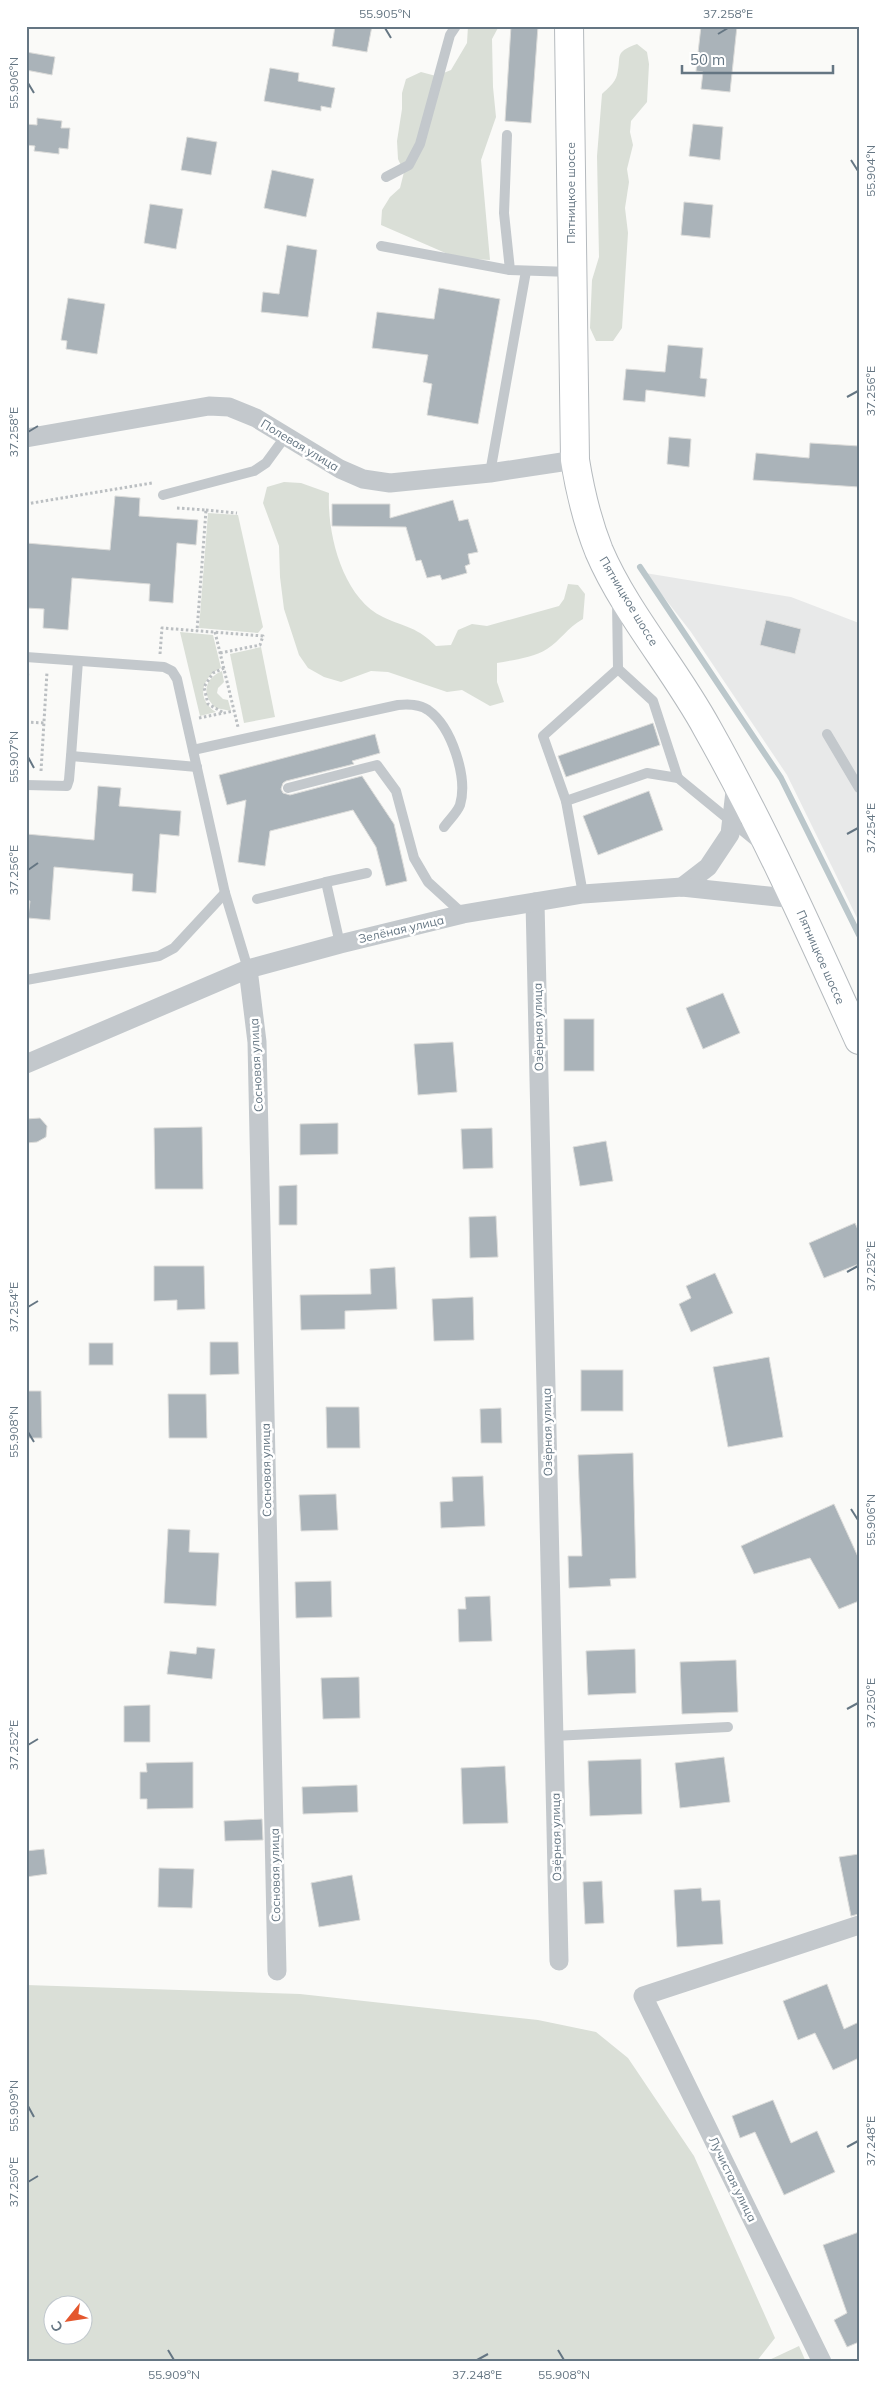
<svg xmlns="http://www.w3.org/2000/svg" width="885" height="2388" viewBox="0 0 885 2388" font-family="Mulish,sans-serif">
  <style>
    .built { fill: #e8e9e9 }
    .green { fill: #dadfd7; fill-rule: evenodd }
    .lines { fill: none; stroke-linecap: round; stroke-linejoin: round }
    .stream { stroke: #bbc7cb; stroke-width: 6 }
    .building { fill: #aab3b9; stroke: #dcdcda }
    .primary-casing { stroke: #b5babe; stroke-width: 30 }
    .path { stroke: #bbbfc2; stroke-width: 3; stroke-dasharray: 2.5 2.5; stroke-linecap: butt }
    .service { stroke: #c3c8cc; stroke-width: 10 }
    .minor { stroke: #c3c8cc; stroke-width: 19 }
    .primary { stroke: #fff; stroke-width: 28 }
    .ticks { fill: none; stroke: #657683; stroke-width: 2 }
    .labels { text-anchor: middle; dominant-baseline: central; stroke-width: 5; stroke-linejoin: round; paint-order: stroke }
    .street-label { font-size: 12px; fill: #657683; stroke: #fff }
    .neatline { fill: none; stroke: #657683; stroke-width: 2 }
    .ticks-label { font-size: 12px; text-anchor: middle; fill: #657683 }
  </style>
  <rect width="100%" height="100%" fill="#fafaf8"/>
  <polygon class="built" points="645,573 791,597 859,623 859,922 787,775 691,632"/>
  <g class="green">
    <polygon points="468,26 499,26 492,39 493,87 496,117 481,160 490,260 457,258 381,225 382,210 390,197 400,188 404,172 398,159 397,141 402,109 402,93 406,79 421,72 436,76 451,70 467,43"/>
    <path d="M637,44L647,52L649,64L647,102L631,121L630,132L633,145L627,169L629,182L625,208L628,233L622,328L613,341H596L590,328L592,280L599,257L597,156L602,94C608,88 615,83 617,75C622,55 613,53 637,44Z"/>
    <path d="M284,482L301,483L329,493C327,535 343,598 383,617C407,628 417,627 436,646L451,645L458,630L472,624L487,626L559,606L564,599L568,584L578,585L585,594L583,619C567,628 560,641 547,649C533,658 512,660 497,663V682L504,702L490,706L462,690L447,692L388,672L371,671L341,682L324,677L308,668L299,655L284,609L280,577L279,546L263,503L267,487Z"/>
    <polygon points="208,513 238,515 263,627 258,633 199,628"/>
    <path d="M180,632L213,635L221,668C201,677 196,700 216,712L200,716Z"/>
    <polygon points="261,647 275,717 244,723 230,654"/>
    <path d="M222,671L224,682L218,688L217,693L223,699L228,700L231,711L216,708C201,695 204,679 222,671Z"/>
    <path d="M26,1985L300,1994L538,2020L596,2032L628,2058L694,2156L775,2338L756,2362H26ZM52,2306H82V2336H52Z"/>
    <polygon points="799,2346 806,2362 768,2362 767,2361"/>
  </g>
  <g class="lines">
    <polyline class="stream" points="640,567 781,778 859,935"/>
  </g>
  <g class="building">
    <polygon points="335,26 372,26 367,52 332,46"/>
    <polygon points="511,26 538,26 531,123 505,121"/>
    <polygon points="701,26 737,26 730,92 701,89 703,72 696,71"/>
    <polygon points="26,52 55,57 52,75 26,70"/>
    <polygon points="270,68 299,73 298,81 335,88 331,108 321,106 321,111 264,101"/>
    <polygon points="37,118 62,121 61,128 70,128 68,149 59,148 59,154 34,151 35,146 26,145 26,124 37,125"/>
    <polygon points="693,124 723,127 720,160 689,156"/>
    <polygon points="187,137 217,142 211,175 181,170"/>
    <polygon points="272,170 314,179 306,217 264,208"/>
    <polygon points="684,202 713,205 710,238 681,235"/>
    <polygon points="150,204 183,209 176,249 144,243"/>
    <polygon points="287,245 317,250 308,317 261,312 263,292 279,294"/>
    <polygon points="439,288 500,299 478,424 427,415 432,384 423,382 428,355 372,348 377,312 434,319"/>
    <polygon points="68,298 105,304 97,354 66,349 67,341 61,340"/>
    <polygon points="668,345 703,348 700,378 707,379 705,397 646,390 645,402 623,400 626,369 665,372"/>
    <polygon points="669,437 691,439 689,467 667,464"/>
    <polygon points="810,443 859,446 859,487 753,480 756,453 809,458"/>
    <polygon points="115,496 140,498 139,516 198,520 196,545 177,543 173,603 149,601 150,584 72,578 68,630 43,628 44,609 26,608 26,543 110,550"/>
    <polygon points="453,500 459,521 468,519 478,552 468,554 470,564 465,566 467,573 442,580 440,575 427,578 421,560 416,561 406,527 332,526 332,504 390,504 390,518"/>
    <polygon points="766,620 801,629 795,654 760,645"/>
    <polygon points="653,723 660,745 566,777 558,756"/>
    <polygon points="375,734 380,753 352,761 354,764 286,781 283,783 281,789 283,793 290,795 362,776 394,824 407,881 386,886 376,847 353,810 270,831 265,866 238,862 246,800 227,805 219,775"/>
    <polygon points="98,786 121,788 119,806 181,811 179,836 160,834 156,893 132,891 133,874 54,867 50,920 28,918 30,901 26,900 26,834 94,840"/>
    <polygon points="649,791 663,830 598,855 583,816"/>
    <polygon points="723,993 740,1033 703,1049 686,1008"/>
    <rect x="564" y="1019" width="30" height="52"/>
    <polygon points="453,1042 457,1092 418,1095 414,1044"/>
    <polygon points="40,1118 47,1126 46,1137 37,1142 26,1143 26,1119"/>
    <polygon points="338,1123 338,1154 300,1155 300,1124"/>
    <polygon points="202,1127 203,1189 155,1189 154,1128"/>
    <polygon points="492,1128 493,1168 463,1169 461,1129"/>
    <polygon points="606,1141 613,1181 580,1186 573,1147"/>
    <polygon points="297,1185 297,1225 279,1225 279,1186"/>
    <polygon points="496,1216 498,1257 470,1258 469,1217"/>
    <polygon points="855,1223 859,1232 859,1264 824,1278 809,1243"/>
    <polygon points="154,1266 204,1266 205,1309 177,1310 177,1300 154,1301"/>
    <polygon points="395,1267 397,1309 345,1311 345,1329 301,1330 300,1295 371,1294 370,1269"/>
    <polygon points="715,1273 733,1313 691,1332 679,1304 691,1298 686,1286"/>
    <polygon points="473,1297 474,1340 434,1341 432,1299"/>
    <polygon points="210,1342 238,1342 239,1374 210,1375"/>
    <rect x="89" y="1343" width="24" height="22"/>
    <polygon points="769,1357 783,1437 728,1447 713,1367"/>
    <rect x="581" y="1370" width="42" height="41"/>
    <polygon points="26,1391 41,1391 42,1438 26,1438"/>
    <polygon points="168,1394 206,1394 207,1438 169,1438"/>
    <polygon points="326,1407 359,1407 360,1448 327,1448"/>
    <polygon points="501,1408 502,1443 481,1443 480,1409"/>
    <polygon points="633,1453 636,1578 610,1579 611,1586 569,1588 568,1556 582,1556 578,1455"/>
    <polygon points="483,1476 485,1526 441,1528 440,1502 453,1501 452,1477"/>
    <polygon points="336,1494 338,1530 301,1531 299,1495"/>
    <polygon points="834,1504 859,1559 859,1601 839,1609 810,1558 754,1574 741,1546"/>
    <polygon points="168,1529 190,1530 189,1552 219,1553 216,1606 164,1603"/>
    <polygon points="331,1581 332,1617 296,1618 295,1582"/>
    <polygon points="490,1596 492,1641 459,1642 458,1609 466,1609 465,1597"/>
    <polygon points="197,1647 215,1649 212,1679 167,1674 170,1651 196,1654"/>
    <polygon points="635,1649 636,1693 588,1695 586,1651"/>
    <polygon points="736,1660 738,1712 682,1714 680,1662"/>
    <polygon points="359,1677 360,1718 323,1719 321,1678"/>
    <polygon points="150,1705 150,1742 124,1742 124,1706"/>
    <polygon points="724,1757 730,1802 680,1808 675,1763"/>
    <polygon points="641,1759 642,1814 590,1816 588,1761"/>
    <polygon points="193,1762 193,1808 147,1809 147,1799 140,1799 140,1772 147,1772 146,1763"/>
    <polygon points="505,1766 508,1823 463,1824 461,1768"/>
    <polygon points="357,1785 358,1812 303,1814 302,1787"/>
    <polygon points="262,1819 263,1840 225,1841 224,1821"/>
    <polygon points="44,1849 47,1874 26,1877 26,1851"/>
    <polygon points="859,1854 859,1914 851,1916 839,1857"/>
    <polygon points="159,1868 194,1869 192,1908 158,1907"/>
    <polygon points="352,1875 360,1920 319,1927 311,1883"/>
    <polygon points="602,1881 604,1923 585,1924 583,1882"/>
    <polygon points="701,1888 702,1901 720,1900 723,1944 677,1947 674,1890"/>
    <polygon points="827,1984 844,2029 859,2022 859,2058 833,2070 815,2033 798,2040 783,2001"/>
    <polygon points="773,2100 791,2143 817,2131 835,2172 784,2195 755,2132 740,2138 732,2116"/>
    <polygon points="859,2232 859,2342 847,2347 834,2320 847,2313 823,2245"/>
  </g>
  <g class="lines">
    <defs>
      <path id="primary" d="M569,26L575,460C580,491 587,521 599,551C625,612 675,669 707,728C764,829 811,934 859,1040"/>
    </defs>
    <use href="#primary" class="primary-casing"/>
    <g class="path">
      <polyline points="26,504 152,483 152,485"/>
      <polyline points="177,508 206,510 197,631"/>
      <polyline points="206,510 237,513"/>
      <polyline points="215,632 238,727"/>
      <polyline points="160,654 162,628 263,636 260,645 220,653"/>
      <polyline points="224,668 213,673 204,687 208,704 224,713"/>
      <polyline points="26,691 28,671"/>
      <polyline points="199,718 234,711"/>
      <polyline points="26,722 44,723"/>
      <polyline points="41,771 47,672"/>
    </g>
    <g class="service">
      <polyline points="507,135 504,213 510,270"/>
      <polyline points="386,177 409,165 420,144 450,35 456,26"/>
      <polyline points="381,246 510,270 571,272"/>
      <polyline points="490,473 526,271"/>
      <polyline points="163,495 254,471 266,463 285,437"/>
      <polyline points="26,657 164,667 172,671 177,679 225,893 248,969"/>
      <polyline points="827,734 859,788"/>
      <path d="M193,750L398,705C409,704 419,704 428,710C452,727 468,778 460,805C457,813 448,821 444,827"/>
      <polyline points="71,756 78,661"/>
      <polyline points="678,778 756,842"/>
      <polyline points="26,785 67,786 69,780 71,756 197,767"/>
      <polyline points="288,788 377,765 396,791 414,858 428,882 463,914"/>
      <polyline points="566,801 647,773 678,778 653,701 618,669 617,601"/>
      <polyline points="583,894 566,801 543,736 618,669"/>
      <polyline points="257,899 326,882"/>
      <polyline points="340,944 326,882 367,873"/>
      <polyline points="26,980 159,956 174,948 225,893"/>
      <polyline points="554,1736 728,1727"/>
    </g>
    <g class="minor">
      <polyline points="26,438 209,406 229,407 256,418 340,469 363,479 390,483 490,473 575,460"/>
      <polyline points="682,887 708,867 730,834 736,783"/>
      <polyline points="535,902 559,1961"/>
      <polyline points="248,969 257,1042 277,1971"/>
      <polyline points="26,1064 248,969 340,944 463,914 583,894 682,887 796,899"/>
      <polyline points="822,2362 643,1996 859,1925"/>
    </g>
    <use href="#primary" class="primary"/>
  </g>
  <path class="ticks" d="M385,28L391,38M718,34L728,28M28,83L34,93M851,160L858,171M847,397L858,391M28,432L38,426M28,757L34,768M847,834L858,828M28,870L38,863M847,1272L858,1266M28,1307L38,1301M28,1432L34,1442M851,1509L858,1520M847,1709L858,1703M28,1745L38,1739M28,2106L34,2117M847,2147L858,2141M28,2182L38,2176M168,2350L174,2360M558,2350L564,2360M477,2360L488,2354"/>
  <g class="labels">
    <g class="street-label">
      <text transform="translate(570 193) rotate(-90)">Пятницкое шоссе</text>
      <text transform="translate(300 445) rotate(31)">Полевая улица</text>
      <text transform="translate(629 601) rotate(59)">Пятницкое шоссе</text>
      <text transform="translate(401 929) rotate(-13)">Зелёная улица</text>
      <text transform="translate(821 957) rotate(66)">Пятницкое шоссе</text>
      <text transform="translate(538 1027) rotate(-91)">Озёрная улица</text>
      <text transform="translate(256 1065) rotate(-93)">Сосновая улица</text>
      <text transform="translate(547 1432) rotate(-91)">Озёрная улица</text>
      <text transform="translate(266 1470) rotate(-91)">Сосновая улица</text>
      <text transform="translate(556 1837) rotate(-91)">Озёрная улица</text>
      <text transform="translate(275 1875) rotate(-91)">Сосновая улица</text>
      <text transform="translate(733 2179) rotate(64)">Лучистая улица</text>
    </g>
  </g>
  <rect width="885" height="2388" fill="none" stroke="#ffffff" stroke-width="55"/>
  <g transform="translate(68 2320) rotate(240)"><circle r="24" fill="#ffffff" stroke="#c1c8cd"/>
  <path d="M0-4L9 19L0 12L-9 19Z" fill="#e4572e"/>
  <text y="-8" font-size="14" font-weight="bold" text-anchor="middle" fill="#657683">С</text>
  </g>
  <path d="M682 65v8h151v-8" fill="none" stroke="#657683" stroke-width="2.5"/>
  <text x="690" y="65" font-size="15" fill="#657683" stroke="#ffffff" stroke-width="4" paint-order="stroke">50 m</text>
  <rect x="28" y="28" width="830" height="2332" class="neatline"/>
  <g class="ticks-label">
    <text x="385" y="18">55.905°N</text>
    <text x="728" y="18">37.258°E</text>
    <text transform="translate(14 83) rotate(-90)" y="4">55.906°N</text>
    <text transform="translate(871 171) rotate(-90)" y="4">55.904°N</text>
    <text transform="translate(871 391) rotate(-90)" y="4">37.256°E</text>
    <text transform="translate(14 432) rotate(-90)" y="4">37.258°E</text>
    <text transform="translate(14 757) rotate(-90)" y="4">55.907°N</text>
    <text transform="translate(871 828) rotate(-90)" y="4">37.254°E</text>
    <text transform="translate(14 870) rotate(-90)" y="4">37.256°E</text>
    <text transform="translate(871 1266) rotate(-90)" y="4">37.252°E</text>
    <text transform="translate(14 1307) rotate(-90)" y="4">37.254°E</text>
    <text transform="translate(14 1432) rotate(-90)" y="4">55.908°N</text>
    <text transform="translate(871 1520) rotate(-90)" y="4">55.906°N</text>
    <text transform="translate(871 1703) rotate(-90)" y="4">37.250°E</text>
    <text transform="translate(14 1745) rotate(-90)" y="4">37.252°E</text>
    <text transform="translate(14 2106) rotate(-90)" y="4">55.909°N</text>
    <text transform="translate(871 2141) rotate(-90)" y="4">37.248°E</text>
    <text transform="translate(14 2182) rotate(-90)" y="4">37.250°E</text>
    <text x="174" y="2379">55.909°N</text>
    <text x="477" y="2379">37.248°E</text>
    <text x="564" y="2379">55.908°N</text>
  </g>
</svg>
